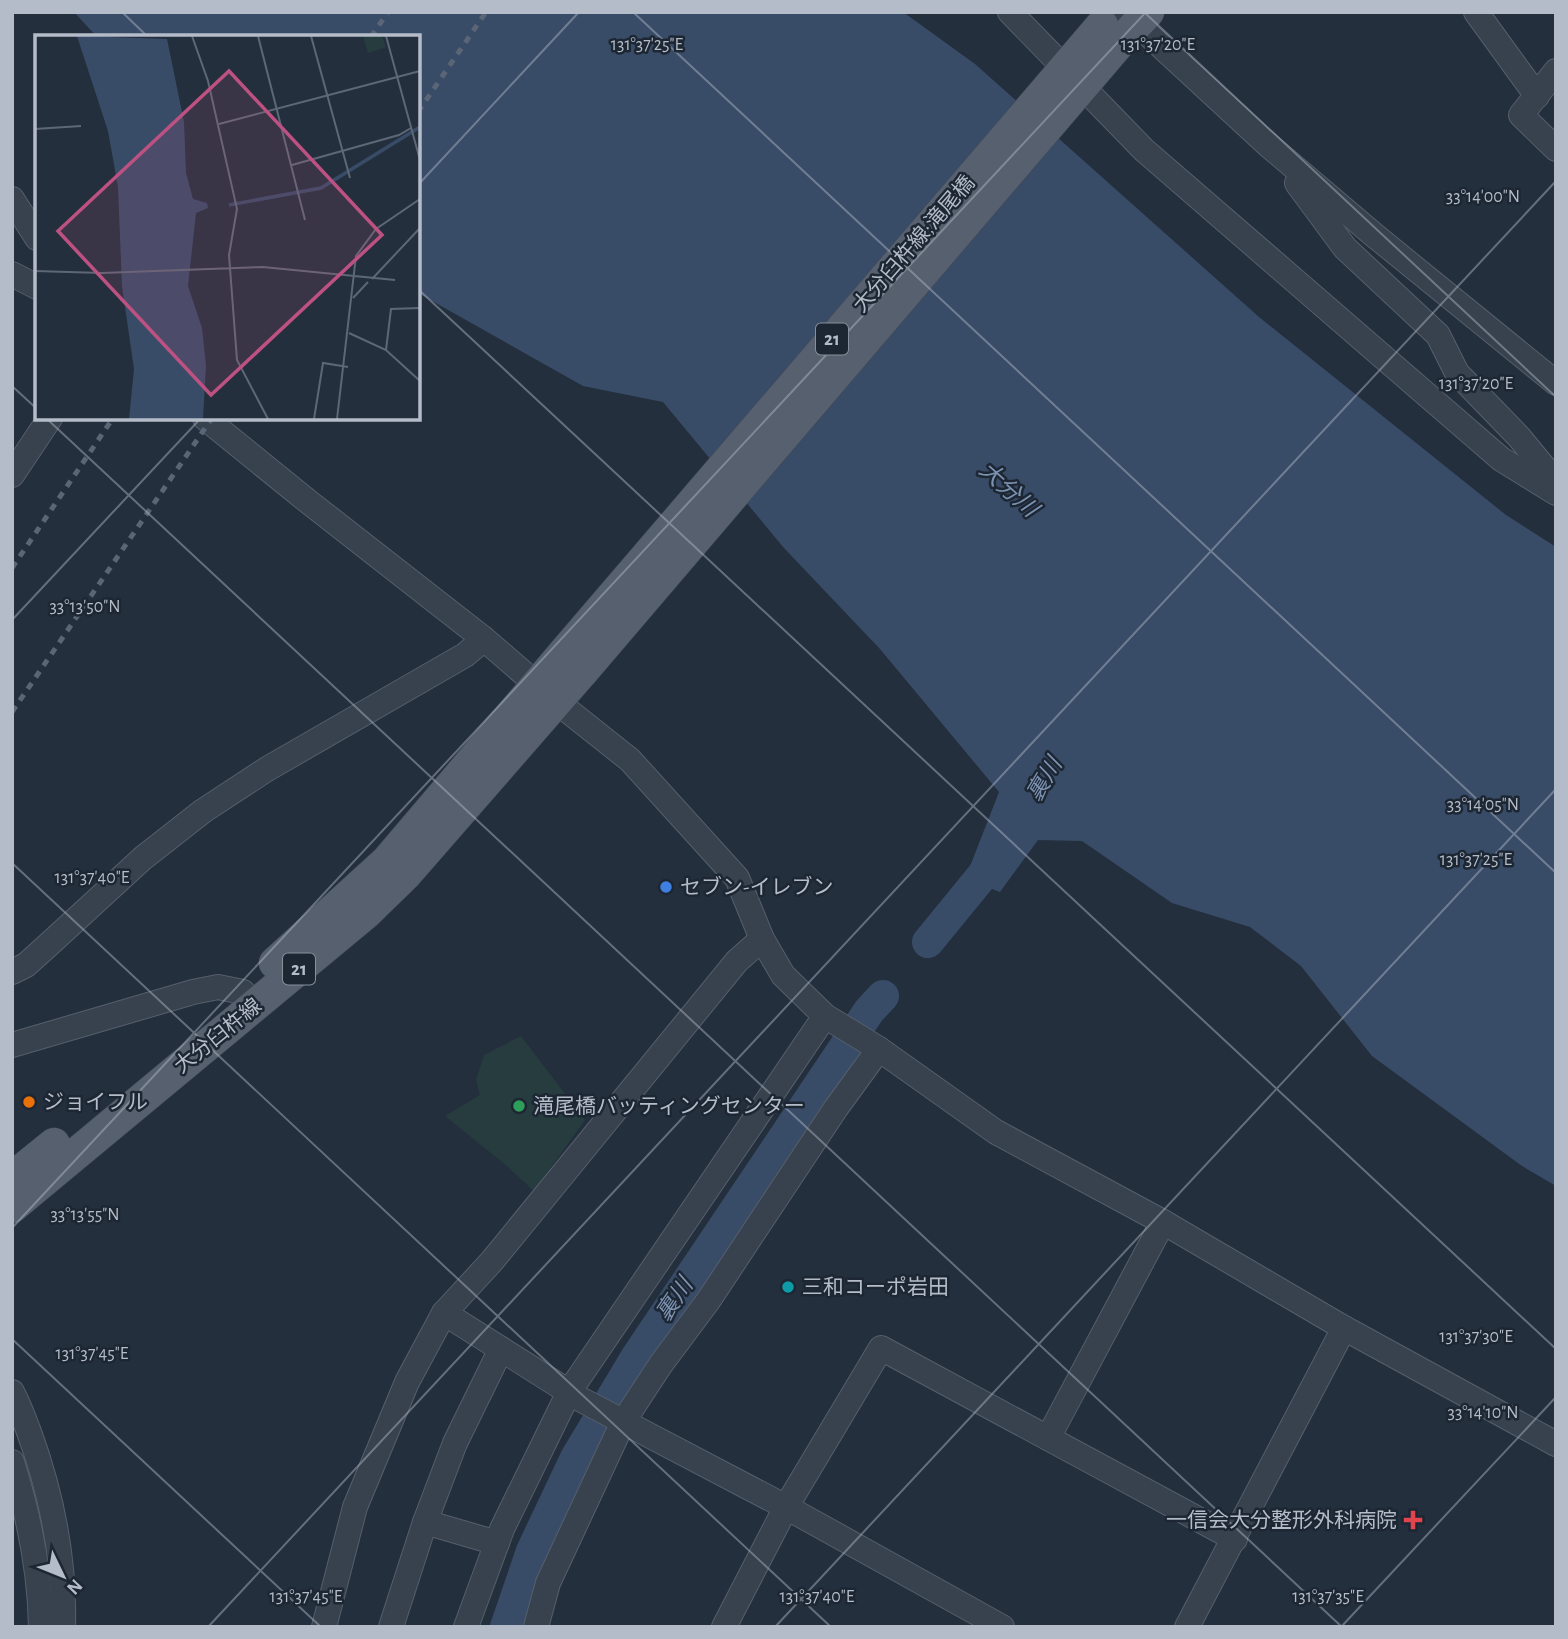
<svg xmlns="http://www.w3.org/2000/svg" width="1568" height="1639" viewBox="0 0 1568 1639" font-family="'Alegreya Sans','Noto Sans JP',sans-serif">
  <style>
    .green { fill: #263c3f }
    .water { fill: #394c67 }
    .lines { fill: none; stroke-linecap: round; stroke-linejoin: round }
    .river { stroke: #394c67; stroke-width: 32 }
    .minor-casing { stroke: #565f6c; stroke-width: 26 }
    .major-casing { stroke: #414a57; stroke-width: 33 }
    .minor { stroke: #38414e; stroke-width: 24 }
    .major { stroke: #56606e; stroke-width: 32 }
    .rail { stroke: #5a6575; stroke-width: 5; stroke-dasharray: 7 7; stroke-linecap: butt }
    .major-bridge-casing { stroke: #414a57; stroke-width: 33; stroke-linecap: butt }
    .major-bridge { stroke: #56606e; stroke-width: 32 }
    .ticks { fill: none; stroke: #b4bcc9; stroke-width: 2; stroke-opacity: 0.45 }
    .shop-dot { fill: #3f7fe0; stroke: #1d2633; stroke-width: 2.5 }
    .food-dot { fill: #e8710a; stroke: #1d2633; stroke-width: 2.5 }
    .leisure-dot { fill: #2e9e5b; stroke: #1d2633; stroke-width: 2.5 }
    .culture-dot { fill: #0f9aa8; stroke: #1d2633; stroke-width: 2.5 }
    .health-dot { fill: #e0444e; stroke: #1d2633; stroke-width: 2.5 }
    .labels { text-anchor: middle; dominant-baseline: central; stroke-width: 5; stroke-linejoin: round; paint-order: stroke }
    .shield { fill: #1d2633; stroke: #878f9c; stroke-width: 2 }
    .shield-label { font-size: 19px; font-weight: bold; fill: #b4bcc9 }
    .street-label { font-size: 21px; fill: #b4bcc9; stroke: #1d2633 }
    .poi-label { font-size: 21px; fill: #b4bcc9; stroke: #1d2633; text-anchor: start }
    .water-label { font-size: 23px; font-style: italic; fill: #7c92b1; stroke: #1d2633 }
    .inset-river { fill: none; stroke: #394c67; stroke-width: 3.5 }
    .inset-road { fill: none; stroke: #5e6776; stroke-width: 2 }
    .view { fill: #bd5182; fill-opacity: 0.15; stroke: #bd5182; stroke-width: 3.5 }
    .inset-edge { fill: none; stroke: #b4bcc9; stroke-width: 3.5 }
    .ticks-label { font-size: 18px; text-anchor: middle; fill: #b4bcc9; stroke: #1d2633; stroke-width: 5; stroke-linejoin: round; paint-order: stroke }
  </style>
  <rect width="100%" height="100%" fill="#242f3e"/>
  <polygon class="green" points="521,1036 585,1120 534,1191 507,1166 445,1116 480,1095 476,1080 484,1055"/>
  <polygon class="water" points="74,12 903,12 975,64 1259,317 1506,515 1556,547 1556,1186 1522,1166 1372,1056 1301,966 1250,927 1172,903 1082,841 1038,840 1000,892 987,887 967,874 999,792 880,649 784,548 663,402 583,386 418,293 418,37 97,37"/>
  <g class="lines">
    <g class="river">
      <polyline points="928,942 1004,849"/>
      <polyline points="506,1627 532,1551 576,1458 636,1358 869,1011 883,996"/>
    </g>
    <defs>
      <g id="minor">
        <polyline points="1010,12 1144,150 1501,459 1556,493"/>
        <polyline points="1114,12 1115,12"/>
        <polyline points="1476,12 1537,96"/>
        <polyline points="1137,24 1267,144 1374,235 1556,383"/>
        <polyline points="1556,71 1521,115 1556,149"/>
        <polyline points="1297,183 1345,248 1438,335 1457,373 1519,437 1556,482"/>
        <polyline points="12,199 37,238"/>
        <polyline points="12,274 37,287"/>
        <polyline points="205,418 310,503 484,639 557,702 630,760 737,878 762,939 783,975 825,1016 879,1049 996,1132 1163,1222 1344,1328 1556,1444"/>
        <polyline points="12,475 50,418"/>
        <polyline points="12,972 26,965 46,947 143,858 203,811 267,769 465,655 484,639"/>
        <polyline points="12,1045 193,992 218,987 243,992"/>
        <polyline points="444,1313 580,1399 786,1507 1002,1627"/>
        <path d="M12,1392C19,1405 24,1419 29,1432C52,1495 65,1560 63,1627"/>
        <polyline points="1048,1438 1163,1222"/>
        <path d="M12,1462C29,1516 40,1571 41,1627"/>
        <polyline points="425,1522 497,1543"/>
        <polyline points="324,1627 355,1507 407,1382 444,1313 492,1261 737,961 762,939"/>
        <polyline points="391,1627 425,1522 455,1443 501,1349"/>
        <polyline points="466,1627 502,1529 569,1392 825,1016"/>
        <polyline points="536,1627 548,1583 623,1422 661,1364 708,1301 836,1108 879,1049"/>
        <polyline points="724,1627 786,1507 881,1348 1235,1539"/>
        <polyline points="1187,1627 1344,1328"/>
      </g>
      <g id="major">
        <polyline points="1120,42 1148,12"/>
        <polyline points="275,963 387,861 563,654"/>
        <polyline points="12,1178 54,1144"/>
        <polyline points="12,1207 366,913 406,874 582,672"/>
      </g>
    </defs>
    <use href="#minor" class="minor-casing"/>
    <use href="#major" class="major-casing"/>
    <use href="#minor" class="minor"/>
    <use href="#major" class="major"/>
    <g class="rail">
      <polyline points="371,37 388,12"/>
      <polyline points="418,112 486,12"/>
      <polyline points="12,568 113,418"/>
      <polyline points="12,712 212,418"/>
    </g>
    <defs>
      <g id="major-bridge">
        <polyline points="563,654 1102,25"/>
        <polyline points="582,672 1120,42"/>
      </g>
    </defs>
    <use href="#major-bridge" class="major-bridge-casing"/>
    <use href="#major-bridge" class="major-bridge"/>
  </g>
  <path class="ticks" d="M122,12L148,37M633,12L1556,873M1144,12L1556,397M418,185L579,12M418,289L1556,1349M12,386L37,409M46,418L1342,1627M12,620L201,418M12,863L831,1627M12,1228L1146,12M12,1339L321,1627M208,1627L1556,181M775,1627L1556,789M1341,1627L1556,1397"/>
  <circle class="shop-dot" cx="666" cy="887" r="7"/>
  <circle class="food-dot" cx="29" cy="1102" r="7"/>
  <circle class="leisure-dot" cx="519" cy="1106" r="7"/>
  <circle class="culture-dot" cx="788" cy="1287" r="7"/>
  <path class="health-dot" d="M1409.5 1509.5h7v7h7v7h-7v7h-7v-7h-7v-7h7z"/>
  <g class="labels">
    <g class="shield">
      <rect x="816" y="323.5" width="32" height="31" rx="5"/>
      <rect x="283" y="953.5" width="32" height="31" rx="5"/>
    </g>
    <g class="shield-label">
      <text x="832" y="339">21</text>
      <text x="299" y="969">21</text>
    </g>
    <g class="street-label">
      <text transform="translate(914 244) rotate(-49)">大分臼杵線;滝尾橋</text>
      <text transform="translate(218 1036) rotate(-39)">大分臼杵線</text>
    </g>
    <g class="poi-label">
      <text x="680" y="887">セブン-イレブン</text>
      <text x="43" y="1102">ジョイフル</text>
      <text x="533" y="1106">滝尾橋バッティングセンター</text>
      <text x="802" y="1287">三和コーポ岩田</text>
      <text x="1397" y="1520" text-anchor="end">一信会大分整形外科病院</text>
    </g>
    <g class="water-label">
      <text transform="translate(1008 490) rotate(42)">大分川</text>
      <text transform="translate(1045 780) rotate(-59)">裏川</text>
      <text transform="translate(675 1300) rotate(-56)">裏川</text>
    </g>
  </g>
  <g transform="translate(35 35)">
    <rect width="385" height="385" fill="#242f3e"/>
    <path d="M328,1H347L351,12L333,18Z" fill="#263c3f"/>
    <path d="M42,1L132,4L149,87L151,138L158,164L172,168L173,173L161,178L153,251L167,293L171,330L168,384H94L99,334L87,251L83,152L73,96Z" fill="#394c67"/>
    <path class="inset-river" d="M194,170L286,153L385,92"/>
    <path class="inset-road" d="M157,1L173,46L202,174L194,220L202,325L233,384M223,1L270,185M276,1L315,143M351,1L385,125M184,89L385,36M0,94L46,91M257,130L364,100L376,93M0,236L67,238L228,232L360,245M337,244L385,193M318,263L333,247M314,298L351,315L385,346M351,315L356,274L385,273M279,384L288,328L313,332M302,384L321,221L341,194L385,164"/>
    <path class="view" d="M194,36L347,200L176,360L23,196Z"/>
    <rect width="385" height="385" class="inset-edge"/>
  </g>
  <g class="ticks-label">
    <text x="647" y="50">131°37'25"E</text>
    <text x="1158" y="50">131°37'20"E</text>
    <text x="1483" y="202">33°14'00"N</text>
    <text x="1476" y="389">131°37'20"E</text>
    <text x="85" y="612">33°13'50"N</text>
    <text x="1483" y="810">33°14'05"N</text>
    <text x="1476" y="865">131°37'25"E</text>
    <text x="92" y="883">131°37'40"E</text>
    <text x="85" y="1220">33°13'55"N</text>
    <text x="1476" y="1342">131°37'30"E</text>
    <text x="92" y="1359">131°37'45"E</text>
    <text x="1483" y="1418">33°14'10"N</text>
    <text x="306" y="1602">131°37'45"E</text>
    <text x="817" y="1602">131°37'40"E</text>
    <text x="1328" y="1602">131°37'35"E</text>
  </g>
  <rect width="1568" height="1639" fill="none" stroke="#b4bcc9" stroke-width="28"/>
  <g transform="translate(63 1576) rotate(133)" stroke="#1d2633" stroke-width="5" paint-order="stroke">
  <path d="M0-5L12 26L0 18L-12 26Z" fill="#b4bcc9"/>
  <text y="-10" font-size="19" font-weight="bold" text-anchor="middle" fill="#b4bcc9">N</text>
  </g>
</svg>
